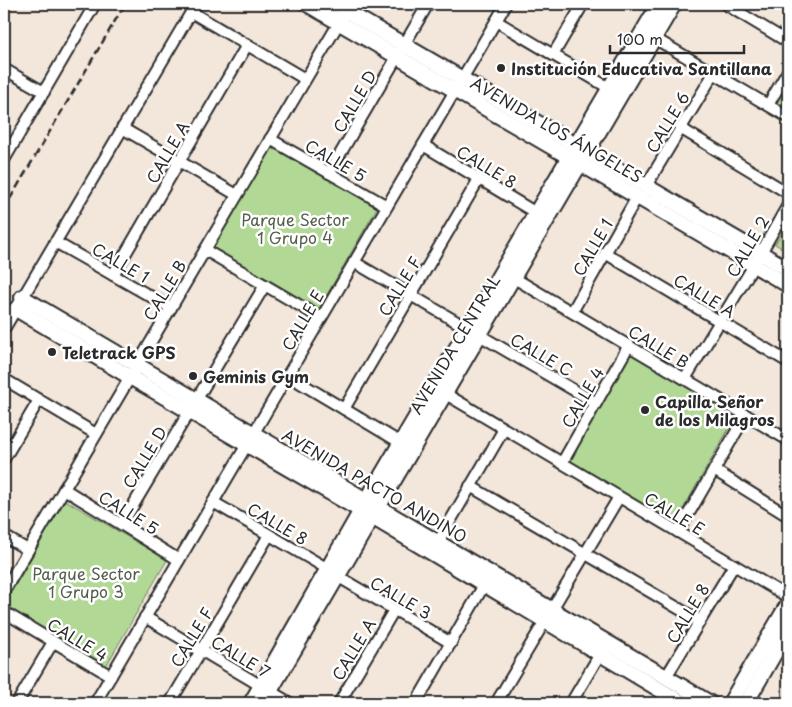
<svg xmlns="http://www.w3.org/2000/svg" width="792" height="707" viewBox="0 0 792 707" font-family="'Playpen Sans',sans-serif">
  <style>
    .green { fill: #b1d995; stroke: #6e8260 }
    .lines { fill: none; stroke-linecap: round; stroke-linejoin: round }
    .street-casing { stroke: #2b2b2b; stroke-width: 14 }
    .secondary-casing { stroke: #2b2b2b; stroke-width: 18 }
    .street { stroke: #fff; stroke-width: 10 }
    .secondary { stroke: #fff; stroke-width: 14 }
    .rail { stroke: #2b2b2b; stroke-width: 2.5; stroke-dasharray: 8 4; stroke-linecap: butt }
    .poi-dot { fill: #2b2b2b; stroke: #fff; stroke-width: 2 }
    .labels { text-anchor: middle; dominant-baseline: central; stroke-width: 5; stroke-linejoin: round; paint-order: stroke }
    .poi-label { font-size: 16px; font-weight: bold; fill: #2b2b2b; stroke: #fff; text-anchor: start }
    .street-label { font-size: 16px; fill: #2b2b2b; stroke: #fff }
    .park-label { font-size: 16px; fill: #535f4b; stroke: #fff }
  </style>
  <rect width="100%" height="100%" fill="#f3e7dc"/>
  <filter id="ink" filterUnits="userSpaceOnUse"><feTurbulence type="fractalNoise" baseFrequency=".02" numOctaves="2"/><feDisplacementMap in="SourceGraphic" scale="10" xChannelSelector="R" yChannelSelector="G"/><feConvolveMatrix kernelMatrix="1 2 1 2 8 2 1 2 1" color-interpolation-filters="sRGB"/></filter>
  <g filter="url(#ink)">
    <g class="green">
      <polygon points="788,81 788,110 776,102"/>
      <polygon points="272,146 377,208 318,310 213,248"/>
      <polygon points="788,222 788,252 775,244"/>
      <polygon points="629,352 737,414 675,523 567,460"/>
      <polygon points="65,500 167,560 106,666 4,605"/>
    </g>
    <g class="lines">
      <defs>
        <g id="street">
          <polyline points="725,4 788,42"/>
          <polyline points="191,12 305,79"/>
          <polyline points="496,21 609,88"/>
          <polyline points="654,38 788,117"/>
          <polyline points="553,55 583,4"/>
          <polyline points="4,69 44,92"/>
          <polyline points="768,105 788,71"/>
          <polyline points="122,128 237,195"/>
          <polyline points="680,128 788,193"/>
          <polyline points="270,139 387,206"/>
          <polyline points="423,145 536,213"/>
          <polyline points="4,160 95,4"/>
          <polyline points="329,173 428,4"/>
          <polyline points="646,186 714,73"/>
          <polyline points="55,242 171,308"/>
          <polyline points="205,250 321,318"/>
          <polyline points="605,253 788,362"/>
          <polyline points="354,262 596,403"/>
          <polyline points="113,275 247,45"/>
          <polyline points="514,278 788,440"/>
          <polyline points="572,312 637,197"/>
          <polyline points="4,329 196,4"/>
          <polyline points="287,375 401,443"/>
          <polyline points="4,379 96,434"/>
          <polyline points="685,379 754,265 788,205"/>
          <polyline points="444,393 788,597"/>
          <polyline points="344,409 479,179"/>
          <polyline points="4,459 39,400"/>
          <polyline points="562,463 629,345"/>
          <polyline points="714,470 788,516"/>
          <polyline points="470,486 700,621"/>
          <polyline points="64,489 179,560"/>
          <polyline points="213,502 328,569"/>
          <polyline points="122,524 265,285"/>
          <polyline points="678,532 746,415"/>
          <polyline points="4,536 28,550"/>
          <polyline points="438,542 504,429"/>
          <polyline points="337,576 451,643"/>
          <polyline points="4,591 350,4"/>
          <polyline points="4,612 111,676"/>
          <polyline points="145,617 290,703"/>
          <polyline points="666,677 734,565"/>
          <polyline points="17,703 53,642"/>
          <polyline points="95,703 506,4"/>
          <polyline points="170,703 269,535"/>
          <polyline points="339,703 394,610"/>
          <polyline points="416,703 484,585"/>
          <polyline points="496,703 619,497"/>
          <polyline points="571,703 600,654"/>
        </g>
        <g id="secondary">
          <polyline points="307,4 788,285"/>
          <polyline points="334,4 788,269"/>
          <polyline points="22,297 710,703"/>
          <polyline points="16,309 130,377 372,517 682,703"/>
          <polyline points="251,703 367,500 659,4"/>
          <polyline points="263,703 674,4"/>
          <polyline points="730,703 788,604"/>
          <polyline points="746,703 788,630"/>
        </g>
      </defs>
      <use href="#street" class="street-casing"/>
      <use href="#secondary" class="secondary-casing"/>
      <use href="#street" class="street"/>
      <use href="#secondary" class="secondary"/>
      <polyline class="rail" points="4,209 125,4"/>
    </g>
  </g>
  <g class="poi-dot">
    <circle cx="501" cy="68" r="5"/>
    <circle cx="52" cy="352" r="5"/>
    <circle cx="193" cy="376" r="5"/>
    <circle cx="645" cy="410" r="5"/>
  </g>
  <g class="labels">
    <g class="poi-label">
      <text x="511" y="68">Institución Educativa Santillana</text>
      <text x="62" y="352">Teletrack GPS</text>
      <text x="203" y="376">Geminis Gym</text>
      <text x="655" y="401">Capilla Señor<tspan x="655" dy="18">de los Milagros</tspan></text>
    </g>
    <g class="street-label">
      <text transform="translate(354 101) rotate(-60)">CALLE D</text>
      <text transform="translate(667 122) rotate(-59)">CALLE 6</text>
      <text transform="translate(557 129) rotate(30)">AVENIDA LOS ÁNGELES</text>
      <text transform="translate(167 152) rotate(-60)">CALLE A</text>
      <text transform="translate(336 160) rotate(30)">CALLE 5</text>
      <text transform="translate(487 166) rotate(31)">CALLE 8</text>
      <text transform="translate(747 246) rotate(-60)">CALLE 2</text>
      <text transform="translate(592 247) rotate(-60)">CALLE 1</text>
      <text transform="translate(121 262) rotate(30)">CALLE 1</text>
      <text transform="translate(399 286) rotate(-59)">CALLE F</text>
      <text transform="translate(164 290) rotate(-59)">CALLE B</text>
      <text transform="translate(705 295) rotate(31)">CALLE A</text>
      <text transform="translate(302 320) rotate(-60)">CALLE E</text>
      <text transform="translate(454 344) rotate(-59)">AVENIDA CENTRAL</text>
      <text transform="translate(659 346) rotate(31)">CALLE B</text>
      <text transform="translate(542 354) rotate(30)">CALLE C</text>
      <text transform="translate(582 397) rotate(-60)">CALLE 4</text>
      <text transform="translate(144 457) rotate(-59)">CALLE D</text>
      <text transform="translate(375 485) rotate(30)">AVENIDA PACTO ANDINO</text>
      <text transform="translate(129 512) rotate(32)">CALLE 5</text>
      <text transform="translate(675 513) rotate(31)">CALLE E</text>
      <text transform="translate(278 523) rotate(30)">CALLE 8</text>
      <text transform="translate(401 597) rotate(30)">CALLE 3</text>
      <text transform="translate(687 613) rotate(-59)">CALLE 8</text>
      <text transform="translate(191 637) rotate(-59)">CALLE F</text>
      <text transform="translate(78 639) rotate(31)">CALLE 4</text>
      <text transform="translate(353 649) rotate(-59)">CALLE A</text>
      <text transform="translate(241 656) rotate(31)">CALLE 7</text>
    </g>
    <g class="park-label">
      <text x="295" y="219">Parque Sector<tspan x="295" dy="18">1 Grupo 4</tspan></text>
      <text x="86" y="573">Parque Sector<tspan x="86" dy="18">1 Grupo 3</tspan></text>
    </g>
  </g>
  <rect width="792" height="707" fill="none" stroke="#fff" stroke-width="20"/>
  <rect x="10" y="10" width="772" height="687" fill="none" stroke="#2b2b2b" stroke-width="2" filter="url(#ink)"/>
  <path d="M610 45v8h134v-8" fill="none" stroke="#2b2b2b" stroke-width="2.5"/>
  <text x="617" y="45" font-size="15" fill="#2b2b2b" stroke="#ffffff" stroke-width="4" paint-order="stroke">100 m</text>
</svg>
